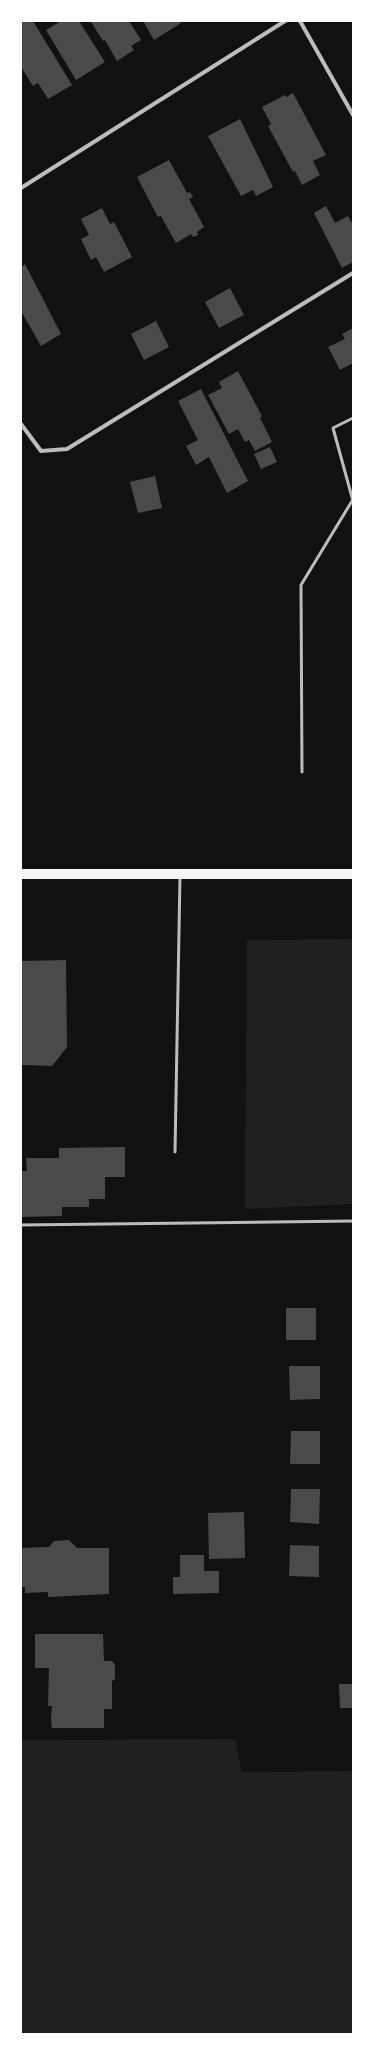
<svg xmlns="http://www.w3.org/2000/svg" width="374" height="2055" viewBox="0 0 374 2055" font-family="'Noto Serif',serif">
  <style>
    .green { fill: #202020 }
    .building { fill: #4a4a4a }
    .lines { fill: none; stroke-linecap: round; stroke-linejoin: round }
    .service { stroke: #bcbcbc; stroke-width: 3 }
    .minor { stroke: #bcbcbc; stroke-width: 4 }
    .primary { stroke: #f5f5f5; stroke-width: 10 }
  </style>
  <rect width="100%" height="100%" fill="#111"/>
  <g class="green">
    <polygon points="353,939 353,1204 245,1209 247,940"/>
    <polygon points="235,1739 242,1772 353,1771 353,2034 21,2034 21,1740"/>
  </g>
  <g class="building">
    <polygon points="21,21 33,21 72,85 48,99 38,83 33,86 21,67"/>
    <polygon points="61,21 79,21 105,62 76,80 46,30"/>
    <polygon points="93,21 129,21 141,40 131,46 134,50 117,61 105,40 103,41 91,22"/>
    <polygon points="143,21 179,21 181,23 154,40"/>
    <polygon points="293,93 326,155 313,161 320,175 302,185 295,171 293,172 268,126 271,124 262,107 285,95 286,97"/>
    <polygon points="240,119 273,187 256,196 253,190 241,196 208,136"/>
    <polygon points="169,160 187,193 190,192 193,197 189,199 204,227 197,232 198,235 193,237 191,234 176,243 161,216 158,217 137,177"/>
    <polygon points="326,206 335,223 348,216 353,225 353,262 342,268 314,213"/>
    <polygon points="102,208 110,224 114,222 132,257 104,272 96,257 91,260 81,239 89,235 81,219"/>
    <polygon points="25,264 61,334 41,346 21,311 21,267"/>
    <polygon points="230,288 244,315 219,328 205,302"/>
    <polygon points="156,321 169,347 144,360 131,334"/>
    <polygon points="353,328 353,363 340,370 328,347 345,339 342,334"/>
    <polygon points="238,371 262,416 260,418 272,442 255,451 249,440 245,442 238,429 229,434 208,395 222,388 219,382"/>
    <polygon points="201,389 248,481 227,493 209,457 196,465 186,446 198,440 178,401"/>
    <polygon points="270,447 277,462 261,469 254,454"/>
    <polygon points="155,476 162,508 138,513 130,482"/>
    <polygon points="66,960 67,1047 52,1066 21,1065 21,961"/>
    <polygon points="125,1147 125,1177 105,1177 105,1199 89,1199 89,1207 62,1207 62,1216 21,1217 21,1171 27,1171 26,1158 59,1158 59,1148"/>
    <rect x="286" y="1308" width="30" height="32"/>
    <polygon points="289,1366 320,1366 320,1399 290,1400"/>
    <polygon points="291,1431 320,1431 320,1464 290,1464"/>
    <polygon points="291,1489 320,1489 319,1524 290,1522"/>
    <polygon points="244,1512 245,1558 209,1559 208,1513"/>
    <polygon points="69,1540 77,1548 109,1548 109,1594 48,1597 48,1592 25,1593 25,1587 21,1587 21,1548 49,1547 54,1541"/>
    <polygon points="290,1545 319,1546 319,1577 289,1576"/>
    <polygon points="180,1555 204,1555 204,1571 219,1571 219,1593 173,1594 173,1577 180,1577"/>
    <polygon points="35,1634 103,1634 104,1661 112,1661 115,1665 115,1679 112,1681 112,1709 104,1709 104,1728 52,1728 51,1719 52,1706 48,1706 49,1668 35,1668"/>
    <polygon points="339,1684 353,1684 353,1708 340,1708"/>
  </g>
  <g class="lines">
    <g class="service">
      <polyline points="353,418 333,428 353,501"/>
      <polyline points="302,772 301,585 352,501"/>
      <polyline points="175,1152 180,876"/>
      <polyline points="21,1225 353,1221"/>
    </g>
    <g class="minor">
      <polyline points="300,21 353,115"/>
      <polyline points="21,188 285,21"/>
      <polyline points="21,424 41,451 67,449 353,273"/>
    </g>
    <polyline class="primary" points="21,874 353,874"/>
  </g>
  <rect width="374" height="2055" fill="none" stroke="#ffffff" stroke-width="44"/>
</svg>
